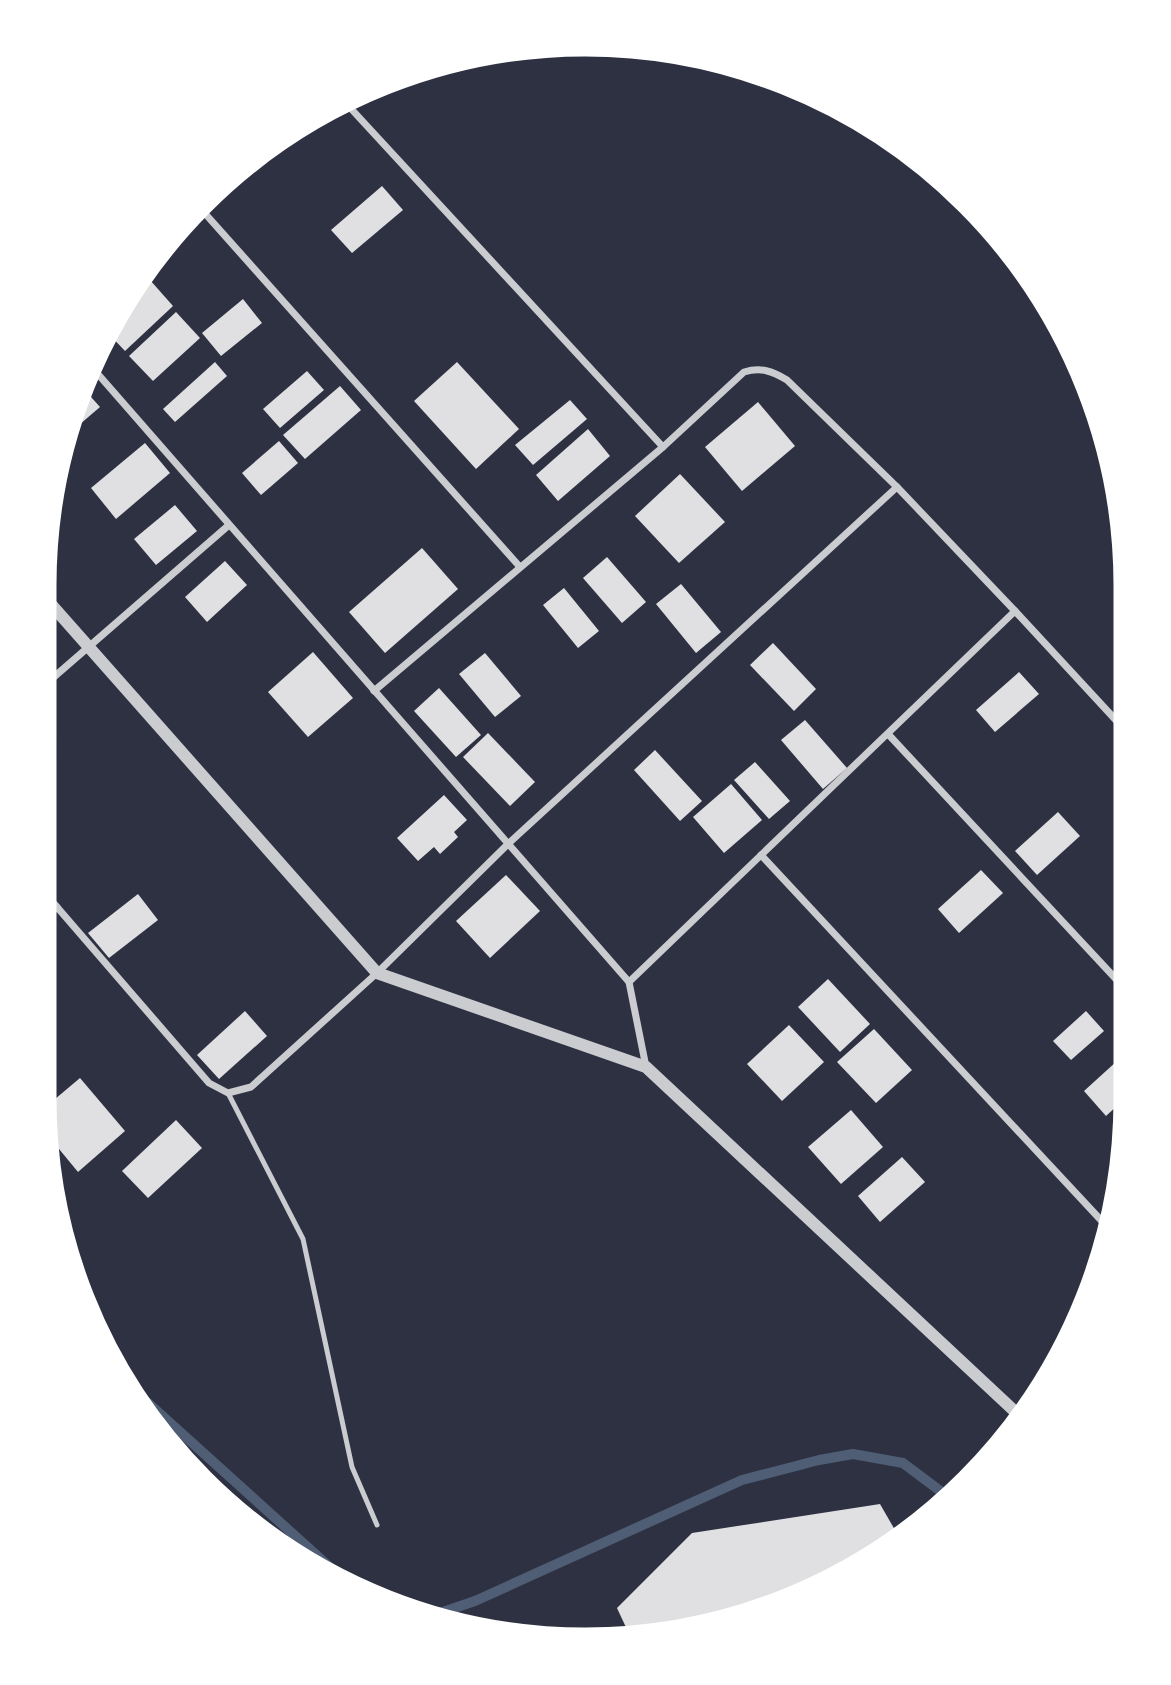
<svg xmlns="http://www.w3.org/2000/svg" width="1171" height="1685" viewBox="0 0 1171 1685" font-family="Cabin,sans-serif">
  <style>
    .lines { fill: none; stroke-linecap: round; stroke-linejoin: round }
    .stream { stroke: #4f5d75; stroke-width: 10 }
    .building { fill: #e0e0e3 }
    .service { stroke: #caccd0; stroke-width: 5 }
    .minor { stroke: #caccd0; stroke-width: 7 }
    .tertiary { stroke: #caccd0; stroke-width: 12 }
    .rim { fill: none; stroke: #fff; stroke-width: 9 }
  </style>
  <rect width="100%" height="100%" fill="#2d3142"/>
  <g class="lines">
    <g class="stream">
      <polyline points="125,1387 148,1403 345,1581 384,1605"/>
      <polyline points="413,1613 431,1616 475,1601 742,1480 819,1460 853,1454 903,1463 943,1493 949,1501"/>
    </g>
  </g>
  <g class="building">
    <polygon points="382,186 403,210 352,253 331,230"/>
    <polygon points="150,280 173,306 125,351 106,331 128,301"/>
    <polygon points="243,299 262,323 221,356 202,333"/>
    <polygon points="176,312 200,338 153,381 129,356"/>
    <polygon points="215,362 227,376 175,422 163,409"/>
    <polygon points="457,362 519,429 476,469 414,401"/>
    <polygon points="307,371 324,390 280,428 263,409"/>
    <polygon points="340,386 361,410 305,459 283,435"/>
    <polygon points="83,388 100,407 65,437 81,389"/>
    <polygon points="570,400 587,419 533,465 515,445"/>
    <polygon points="758,402 795,446 742,491 705,447"/>
    <polygon points="588,429 610,456 558,501 536,475"/>
    <polygon points="279,441 298,463 261,495 242,473"/>
    <polygon points="145,443 170,473 116,519 91,488"/>
    <polygon points="680,474 725,522 679,563 635,516"/>
    <polygon points="175,505 197,531 156,565 134,539"/>
    <polygon points="422,548 458,589 385,653 349,612"/>
    <polygon points="607,557 646,602 622,623 583,578"/>
    <polygon points="225,561 247,585 207,622 185,597"/>
    <polygon points="681,584 721,632 696,653 656,604"/>
    <polygon points="564,588 599,631 578,648 543,605"/>
    <polygon points="773,643 816,689 794,711 750,665"/>
    <polygon points="313,652 353,698 308,737 268,692"/>
    <polygon points="485,653 521,696 495,717 459,674"/>
    <polygon points="1019,672 1039,694 995,732 976,710"/>
    <polygon points="439,688 481,735 456,757 414,711"/>
    <polygon points="805,720 847,768 823,789 781,740"/>
    <polygon points="488,733 535,782 510,806 463,757"/>
    <polygon points="655,750 702,801 680,821 634,770"/>
    <polygon points="755,762 790,801 769,819 734,780"/>
    <polygon points="731,784 762,820 724,853 693,817"/>
    <polygon points="444,795 467,820 454,832 458,837 440,854 434,847 418,861 397,838"/>
    <polygon points="1058,812 1080,836 1037,875 1015,851"/>
    <polygon points="981,870 1003,893 959,933 938,909"/>
    <polygon points="506,875 540,911 490,958 456,921"/>
    <polygon points="138,894 158,920 109,958 88,933"/>
    <polygon points="828,979 870,1024 840,1052 798,1007"/>
    <polygon points="245,1011 267,1036 219,1079 197,1055"/>
    <polygon points="1086,1011 1104,1031 1071,1060 1053,1041"/>
    <polygon points="789,1025 824,1062 782,1101 747,1064"/>
    <polygon points="874,1029 912,1070 876,1103 837,1062"/>
    <polygon points="1128,1051 1131,1093 1106,1116 1084,1091"/>
    <polygon points="80,1078 125,1131 78,1172 45,1132 42,1110"/>
    <polygon points="851,1110 883,1147 841,1184 808,1147"/>
    <polygon points="176,1120 202,1148 148,1198 122,1171"/>
    <polygon points="902,1157 925,1182 880,1222 858,1196"/>
    <polygon points="880,1504 899,1537 827,1588 691,1634 630,1636 617,1608 692,1533"/>
  </g>
  <g class="lines">
    <polyline class="service" points="228,1093 303,1239 352,1467 377,1525"/>
    <g class="minor">
      <polyline points="343,100 663,447"/>
      <polyline points="201,209 520,567"/>
      <polyline points="182,226 327,108"/>
      <polyline points="90,365 629,982 646,1067"/>
      <polyline points="47,683 229,525"/>
      <path d="M374,691L663,447L744,372C761,367 772,371 787,380L897,487L1015,611"/>
      <polyline points="888,734 1129,993"/>
      <polyline points="761,855 1112,1232"/>
      <polyline points="44,892 209,1083 228,1093 251,1087 377,973 508,844 897,487"/>
      <polyline points="43,919 57,907"/>
      <polyline points="629,982 1015,611 1125,730"/>
      <polyline points="51,1180 57,1187"/>
    </g>
    <polyline class="tertiary" points="49,602 377,973 646,1067 1024,1420"/>
  </g>
  <path d="M0 0H1171V1685H0ZM585 52H585A533 533 0 0 1 1118 585V1099A533 533 0 0 1 585 1632H585A533 533 0 0 1 52 1099V585A533 533 0 0 1 585 52Z" fill="#fff" fill-rule="evenodd"/>
  <path class="rim" d="M585 52H585A533 533 0 0 1 1118 585V1099A533 533 0 0 1 585 1632H585A533 533 0 0 1 52 1099V585A533 533 0 0 1 585 52Z"/>
</svg>
